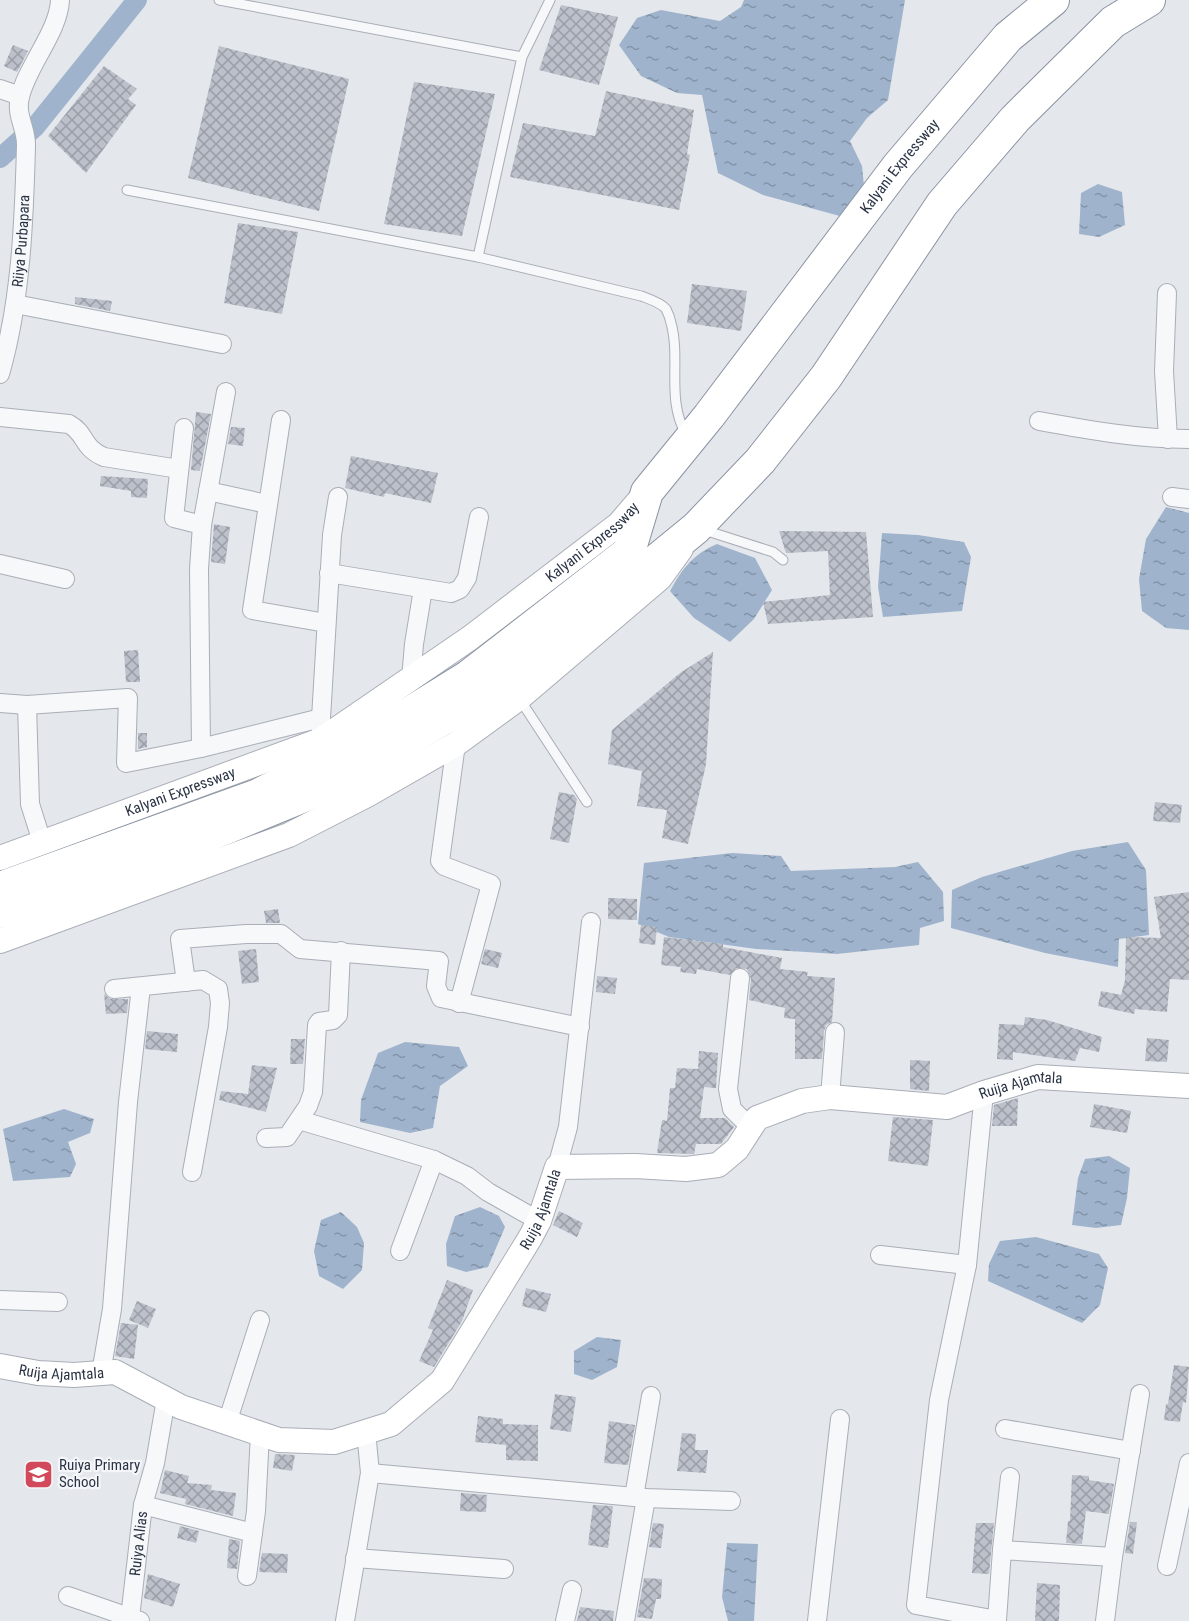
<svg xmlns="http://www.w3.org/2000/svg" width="1189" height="1621" viewBox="0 0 1189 1621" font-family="'Roboto Condensed',sans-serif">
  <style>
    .water { fill: url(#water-ripples) }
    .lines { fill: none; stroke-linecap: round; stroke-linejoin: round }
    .canal { stroke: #9fb4cc; stroke-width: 20 }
    .building { fill: url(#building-cross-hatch) }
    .lane-casing { stroke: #a9aeb7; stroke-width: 11 }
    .street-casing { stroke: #a9aeb7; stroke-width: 20 }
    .secondary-casing { stroke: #a9aeb7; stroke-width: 26 }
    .highway-casing { stroke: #8b94a3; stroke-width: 34 }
    .lane { stroke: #f7f8fa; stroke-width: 9 }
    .street { stroke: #f7f8fa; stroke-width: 18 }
    .secondary { stroke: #fff; stroke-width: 24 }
    .highway { stroke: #fff; stroke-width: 32 }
    .labels { text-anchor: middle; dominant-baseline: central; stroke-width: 4.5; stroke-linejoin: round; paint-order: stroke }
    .street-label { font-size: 15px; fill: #2b3445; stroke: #f4f6f9 }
    .poi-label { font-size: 15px; fill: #2b3445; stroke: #f4f6f9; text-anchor: start }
  </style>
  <defs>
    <pattern id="water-ripples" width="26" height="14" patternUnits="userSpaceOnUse" patternTransform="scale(1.5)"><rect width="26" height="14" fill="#9fb4cc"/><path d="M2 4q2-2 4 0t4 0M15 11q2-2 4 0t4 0" fill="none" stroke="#8293a7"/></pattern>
    <pattern id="building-cross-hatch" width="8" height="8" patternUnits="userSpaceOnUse" patternTransform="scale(1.5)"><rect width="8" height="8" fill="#bbc0ca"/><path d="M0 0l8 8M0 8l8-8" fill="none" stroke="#989da6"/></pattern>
  </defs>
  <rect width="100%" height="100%" fill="#e4e7ec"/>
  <g class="water">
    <polygon points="744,0 905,0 888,100 867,118 850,141 862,166 865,196 847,218 763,195 718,173 702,95 677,93 641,76 619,45 637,18 661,10 720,21 741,7"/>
    <polygon points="1098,184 1122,192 1125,225 1099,237 1079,234 1081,193"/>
    <polygon points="1166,507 1189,513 1189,630 1166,628 1142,611 1139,579 1146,539"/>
    <polygon points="882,533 918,535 964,542 971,557 962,611 883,617 878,587"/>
    <path d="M717,544L755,558L772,590L754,619L730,642L694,618L670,591C682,569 693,554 717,544Z"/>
    <polygon points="1128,842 1146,870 1149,935 1119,939 1118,967 1045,953 951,928 952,890 982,877 1072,851"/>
    <polygon points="732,853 781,856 791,871 895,867 918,862 943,892 944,921 920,928 919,945 837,954 756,949 669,937 638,924 644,863"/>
    <polygon points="405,1042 459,1047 468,1066 440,1086 433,1128 410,1133 360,1122 361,1100 378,1053"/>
    <polygon points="64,1109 94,1119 90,1133 68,1142 76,1164 70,1177 13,1181 3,1129"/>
    <polygon points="1109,1156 1130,1168 1127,1198 1121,1225 1096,1228 1072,1225 1078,1178 1085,1159"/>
    <polygon points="480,1207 499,1216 505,1227 488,1267 466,1272 447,1266 446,1244 455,1216"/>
    <polygon points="341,1212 357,1227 364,1243 362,1270 343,1289 319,1276 314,1251 321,1220"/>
    <polygon points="1036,1237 1099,1254 1108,1268 1100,1305 1082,1323 988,1281 989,1264 1000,1241"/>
    <polygon points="597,1337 621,1340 617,1367 592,1380 574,1374 574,1351"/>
    <polygon points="727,1543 758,1544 754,1621 728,1621 722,1597"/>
  </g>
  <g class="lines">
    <polyline class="canal" points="0,158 35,127 137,0"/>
  </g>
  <g class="building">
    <polygon points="561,5 618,17 599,85 539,70"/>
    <polygon points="13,45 28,51 17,72 4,66"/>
    <polygon points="219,46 349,79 319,211 188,178"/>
    <polygon points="104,66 137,89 128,99 136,105 86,173 48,136"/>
    <polygon points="414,82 495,94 462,236 384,224"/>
    <polygon points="606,91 694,110 687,154 690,155 679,210 510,177 523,123 595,136"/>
    <polygon points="238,223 298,232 282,314 224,303"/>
    <polygon points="692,284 747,291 741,331 687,323"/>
    <polygon points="75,297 112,301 110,311 75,304"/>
    <polygon points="196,412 211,414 200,471 191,470"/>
    <polygon points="231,427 245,428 243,446 228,444"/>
    <polygon points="351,456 438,473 431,503 385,493 384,497 345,488"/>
    <polygon points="101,476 148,479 147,498 131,497 131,491 100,486"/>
    <polygon points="214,524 230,527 225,564 211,562"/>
    <polygon points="779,531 866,532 873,617 768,624 763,602 830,595 828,551 786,553"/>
    <polygon points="138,650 140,682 126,682 124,651"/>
    <polygon points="713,652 706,764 688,844 662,838 667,810 637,806 642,771 608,764 612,730 680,673"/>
    <polygon points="138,733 147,733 147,747 138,749"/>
    <polygon points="559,792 574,795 577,799 569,843 550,839"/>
    <polygon points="1155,802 1182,805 1180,823 1153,821"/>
    <polygon points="1189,892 1189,980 1170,979 1167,1012 1135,1009 1134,1014 1098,1006 1101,991 1121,995 1125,980 1126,937 1161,938 1154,897"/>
    <polygon points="608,898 637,899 637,920 608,919"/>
    <polygon points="278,909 280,923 266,923 264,911"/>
    <polygon points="641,925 657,927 655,945 639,943"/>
    <polygon points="664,937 723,944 723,947 782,958 780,969 808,972 807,976 835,978 832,1022 826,1025 824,1031 822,1059 795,1059 795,1019 784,1018 785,1008 749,1000 751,979 747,969 736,968 730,975 697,969 696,974 680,972 681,967 661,965"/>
    <polygon points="256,949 259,982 242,984 238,951"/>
    <polygon points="485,949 502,953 498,968 481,964"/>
    <polygon points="597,976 617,978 615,994 596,992"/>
    <polygon points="104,994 110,999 128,999 127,1013 106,1014"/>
    <polygon points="1025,1017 1047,1020 1102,1037 1099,1052 1080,1048 1075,1061 1013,1052 1013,1060 997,1059 999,1024 1024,1025"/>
    <polygon points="147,1031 178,1034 177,1052 145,1049"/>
    <polygon points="1147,1038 1169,1040 1167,1062 1145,1061"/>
    <polygon points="291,1039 305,1039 303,1064 290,1064"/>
    <polygon points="699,1051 718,1053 716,1088 704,1087 700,1118 725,1118 734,1127 721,1144 696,1144 694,1154 657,1153 662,1120 667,1121 670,1088 675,1088 677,1068 698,1069"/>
    <polygon points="910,1060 930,1061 929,1091 910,1089"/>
    <polygon points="252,1065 277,1068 266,1112 219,1100 221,1091 248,1094"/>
    <polygon points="1018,1098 1017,1126 992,1126 994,1105"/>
    <polygon points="1094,1104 1131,1111 1127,1133 1090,1127"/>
    <polygon points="893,1117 933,1120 928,1166 888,1161"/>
    <polygon points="559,1211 583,1223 577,1237 553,1225"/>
    <polygon points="447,1280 473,1290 462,1321 434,1367 419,1361 433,1330 428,1328"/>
    <polygon points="526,1288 551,1294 546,1312 522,1306"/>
    <polygon points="137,1301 156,1309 148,1328 129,1320"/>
    <polygon points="121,1323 138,1325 134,1359 115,1356"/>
    <polygon points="1174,1365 1189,1367 1186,1403 1183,1402 1180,1422 1164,1420 1166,1404 1168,1404"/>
    <polygon points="555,1394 576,1397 571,1432 550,1429"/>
    <polygon points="478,1416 503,1419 503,1424 538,1425 538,1461 506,1460 506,1445 475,1442"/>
    <polygon points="609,1421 635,1425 628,1465 604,1463"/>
    <polygon points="682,1433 696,1434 695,1450 708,1450 706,1473 677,1471"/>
    <polygon points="275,1454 295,1455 292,1471 273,1468"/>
    <polygon points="165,1470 189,1476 187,1483 212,1485 211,1490 236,1493 233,1516 185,1504 186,1499 160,1493"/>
    <polygon points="1072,1475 1089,1476 1089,1480 1114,1484 1109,1514 1086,1511 1082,1544 1066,1543 1068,1521 1070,1521"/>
    <polygon points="461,1493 487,1495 486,1512 460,1511"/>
    <polygon points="593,1505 613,1506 608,1548 588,1545"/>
    <polygon points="1130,1522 1137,1522 1133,1554 1125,1553"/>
    <polygon points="653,1523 664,1524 661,1548 649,1547"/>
    <polygon points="976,1523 994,1523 989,1574 972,1573"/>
    <polygon points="180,1526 199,1531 196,1543 177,1538"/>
    <polygon points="229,1539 240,1541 237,1569 227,1568"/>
    <polygon points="262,1553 288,1554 287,1573 259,1572"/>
    <polygon points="148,1574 180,1584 173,1607 144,1598"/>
    <polygon points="644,1578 662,1579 661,1599 656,1599 652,1619 637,1617"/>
    <polygon points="1037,1583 1060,1585 1059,1621 1035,1621"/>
    <polygon points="580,1607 614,1611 613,1621 577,1621"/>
  </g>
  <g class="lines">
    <defs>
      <g id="lane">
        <polyline points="219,0 522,57"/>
        <path d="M127,190L478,257L641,296C649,299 660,302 666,309C668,313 670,318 671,323C681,359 666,400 686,434"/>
        <polyline points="478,257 522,57 550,0"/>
        <polyline points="701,529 773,552 783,560"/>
        <polyline points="519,698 587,802"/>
      </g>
      <g id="street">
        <polyline points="0,89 20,96"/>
        <polyline points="1167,293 1164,371 1168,439"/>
        <polyline points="15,304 222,344"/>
        <path id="s1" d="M0,374C21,301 24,222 26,146C27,129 15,115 20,97C27,66 59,31 60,0"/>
        <path d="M0,417L69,424C87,434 81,447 104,457L179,469"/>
        <polyline points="281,420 252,610 326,623"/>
        <path d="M1039,421C1088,430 1138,439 1189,439"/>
        <polyline points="184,428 174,518 202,525"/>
        <polyline points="208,491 267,504"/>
        <polyline points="1172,497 1189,499"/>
        <polyline points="0,564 65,579"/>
        <polyline points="329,573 451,593 460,589 467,578 479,517"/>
        <polyline points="411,679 414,644 423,589"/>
        <polyline points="0,703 27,705 128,698 126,763 201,748 321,718 321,740"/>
        <polyline points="27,705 30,804 42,842"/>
        <polyline points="321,718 332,535 338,497"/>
        <polyline points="456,744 440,861 444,866 491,884 459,1003"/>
        <polyline points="201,748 199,569 202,525 226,392"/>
        <polyline points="740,978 728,1089 732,1109 751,1128"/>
        <polyline points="186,982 180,939 246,934 281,934 300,949 439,961 436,986 441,998 580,1027"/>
        <polyline points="114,989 203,980 218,989 220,1003 218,1027 192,1172"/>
        <polyline points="984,1093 967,1265 939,1400 916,1605 997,1620 1002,1550 1113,1557"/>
        <polyline points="830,1097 835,1032"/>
        <polyline points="299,1120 434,1160 467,1176 488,1192 539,1221"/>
        <polyline points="266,1138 287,1137 308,1106 313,1092 317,1025 319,1022 333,1020 338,1015 341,951"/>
        <polyline points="557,1167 568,1127 591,922"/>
        <polyline points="400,1251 434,1160"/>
        <polyline points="880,1255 967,1265"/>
        <polyline points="0,1300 58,1302"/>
        <polyline points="101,1373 112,1309 128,1102 141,987"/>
        <polyline points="227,1423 260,1320"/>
        <polyline points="1005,1429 1131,1451"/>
        <polyline points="370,1473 646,1498 731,1501"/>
        <polyline points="634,1497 651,1396"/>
        <polyline points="143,1505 253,1533"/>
        <polyline points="1002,1550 1010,1477"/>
        <polyline points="355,1558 504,1569"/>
        <polyline points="1167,1566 1189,1463"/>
        <polyline points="247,1576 256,1511 260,1433"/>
        <polyline points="68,1596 140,1621"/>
        <path id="s2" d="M130,1618L143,1505L155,1463L166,1399"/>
        <polyline points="345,1621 370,1473 366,1431"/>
        <polyline points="565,1621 572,1590"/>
        <polyline points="625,1621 646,1498"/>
        <polyline points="817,1621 840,1419"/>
        <polyline points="1105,1621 1113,1557 1140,1394"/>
      </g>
      <g id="secondary">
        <path id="s3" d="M0,858L321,740L470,638L619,524L643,496"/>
        <polyline points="0,941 289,835 367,795 456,744 519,698 660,578 681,549"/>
        <path id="s4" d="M0,1366L38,1373L74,1375L115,1372L181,1407L279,1440L334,1442L391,1424L442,1381L530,1238L539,1221L557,1167L635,1166L686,1169L718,1165L737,1149L757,1118L802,1101L830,1097L947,1107L984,1093L1038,1077L1189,1086"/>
      </g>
      <g id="highway">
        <path id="s5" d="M0,888L258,795L361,743L469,676L629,552L647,492L709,416L898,166L1008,37L1053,0"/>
        <polyline points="0,912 175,849 338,782 453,713 614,595 696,528 760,461 826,377 942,204 1015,119 1113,22 1149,0"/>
      </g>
    </defs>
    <use href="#lane" class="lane-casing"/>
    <use href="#street" class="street-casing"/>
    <use href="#secondary" class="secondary-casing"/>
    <use href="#highway" class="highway-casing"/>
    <use href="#lane" class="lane"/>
    <use href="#street" class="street"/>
    <use href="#secondary" class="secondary"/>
    <use href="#highway" class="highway"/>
  </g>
  <defs>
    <symbol id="school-square" viewBox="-11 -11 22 22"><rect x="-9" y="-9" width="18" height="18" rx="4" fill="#d1495b" stroke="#f4f6f9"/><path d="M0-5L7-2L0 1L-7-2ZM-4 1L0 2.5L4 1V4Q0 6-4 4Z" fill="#fff"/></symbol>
  </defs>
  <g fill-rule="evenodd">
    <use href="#school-square" x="22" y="1458" width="33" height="33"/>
  </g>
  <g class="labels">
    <g class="street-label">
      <text stroke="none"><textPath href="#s5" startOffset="1194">Kalyani Expressway</textPath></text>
      <text stroke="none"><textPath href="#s1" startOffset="135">Riiya Purbapara</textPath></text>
      <text stroke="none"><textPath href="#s3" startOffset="678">Kalyani Expressway</textPath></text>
      <text stroke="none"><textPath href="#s3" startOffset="192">Kalyani Expressway</textPath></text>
      <text stroke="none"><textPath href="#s4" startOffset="1214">Ruija Ajamtala</textPath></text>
      <text stroke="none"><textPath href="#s4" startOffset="674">Ruija Ajamtala</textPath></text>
      <text stroke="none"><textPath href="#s4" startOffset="62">Ruija Ajamtala</textPath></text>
      <text stroke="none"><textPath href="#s2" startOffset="75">Ruiya Alias</textPath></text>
    </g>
    <g class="poi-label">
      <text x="59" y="1465">Ruiya Primary<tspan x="59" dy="17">School</tspan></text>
    </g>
  </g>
</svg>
